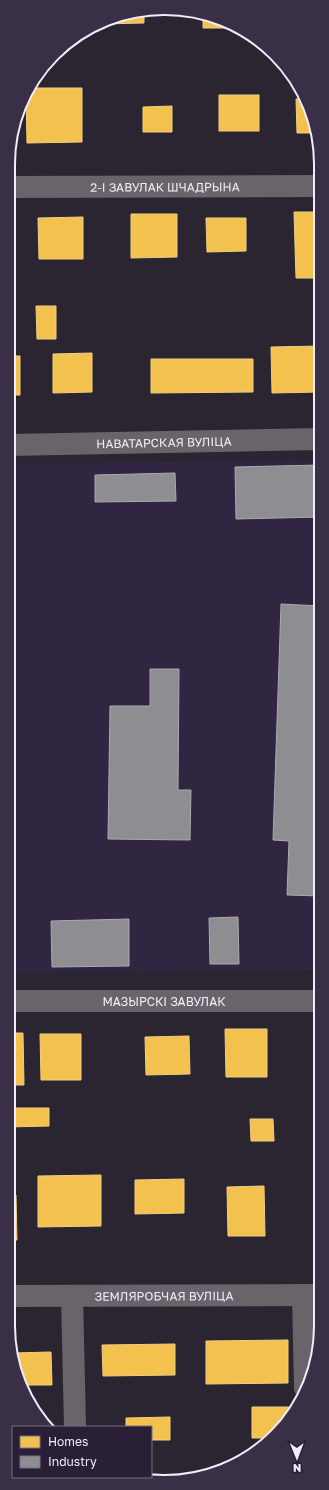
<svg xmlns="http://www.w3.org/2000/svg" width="329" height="1490" viewBox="0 0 329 1490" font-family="'Golos Text',sans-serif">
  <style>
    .built { fill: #312641 }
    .homes { fill: #f2c14e; stroke: #f2ce82 }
    .industry { fill: #8d8d92; stroke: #abaab2 }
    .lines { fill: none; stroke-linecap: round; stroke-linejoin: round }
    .minor { stroke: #6a636a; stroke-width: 22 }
    .labels { text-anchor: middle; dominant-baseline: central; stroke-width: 4; stroke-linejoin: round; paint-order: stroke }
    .street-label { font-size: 12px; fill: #f1ecfc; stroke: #291f37 }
    .rim { fill: none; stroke: #f1ecfc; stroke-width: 2 }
  </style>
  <rect width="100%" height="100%" fill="#2a2531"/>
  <polygon class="built" points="320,460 320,970 8,973 9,464"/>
  <g class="homes">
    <polygon points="144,12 144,23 103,24 124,13"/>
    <polygon points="203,15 234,24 239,28 203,28"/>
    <polygon points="28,88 82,88 82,142 27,143 26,95"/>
    <rect x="219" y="95" width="40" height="36"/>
    <polygon points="296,99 306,99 316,133 297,133"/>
    <polygon points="172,106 172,132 143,132 143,107"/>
    <polygon points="9,207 10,207 11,272 9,272"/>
    <polygon points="294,212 320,212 320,278 296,278"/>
    <polygon points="131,214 177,214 177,257 131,258"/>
    <polygon points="83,217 83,259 39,259 38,218"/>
    <polygon points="206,218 246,218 246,251 207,252"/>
    <polygon points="36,306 56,306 56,339 37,339"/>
    <polygon points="320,346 320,392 272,393 271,347"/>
    <polygon points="92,353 92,392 53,393 53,354"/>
    <rect x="9" y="356" width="11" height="39"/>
    <polygon points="151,359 253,359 253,392 151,393"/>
    <polygon points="225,1029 267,1029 267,1077 226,1077"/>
    <polygon points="8,1033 23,1033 24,1085 8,1085"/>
    <polygon points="40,1034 81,1034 81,1080 41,1080"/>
    <polygon points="189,1036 190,1074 146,1075 145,1037"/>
    <polygon points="8,1108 49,1108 49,1126 8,1127"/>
    <polygon points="250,1119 273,1119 274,1141 251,1141"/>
    <polygon points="314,1167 320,1167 320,1211 315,1211"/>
    <polygon points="101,1175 101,1226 38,1227 38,1176"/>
    <polygon points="184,1179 184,1213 135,1214 135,1180"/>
    <polygon points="264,1186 265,1236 228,1236 227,1187"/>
    <polygon points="8,1195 16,1195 17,1240 8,1240"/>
    <polygon points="288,1340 288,1383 206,1384 206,1341"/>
    <polygon points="175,1344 175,1375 103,1376 102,1345"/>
    <polygon points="51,1352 52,1385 20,1385 13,1353"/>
    <polygon points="252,1407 295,1407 295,1409 270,1438 252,1438"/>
    <polygon points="170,1417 170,1440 151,1440 151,1427 126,1427 126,1418"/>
    <polygon points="180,1478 154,1482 143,1479"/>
  </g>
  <g class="industry">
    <polygon points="320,465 320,517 236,519 235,467"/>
    <polygon points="175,473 176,501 95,502 95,475"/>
    <polygon points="281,604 320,606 320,896 287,895 289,841 273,840"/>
    <polygon points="150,669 179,669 178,790 191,790 190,840 108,839 110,706 150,706"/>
    <polygon points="238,917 239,964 210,964 209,918"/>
    <polygon points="129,919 129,966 52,967 51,921"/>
  </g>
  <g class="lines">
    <g class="minor">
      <path id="s1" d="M9,187L320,186"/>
      <path id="s2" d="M9,445L320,439"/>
      <path id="s3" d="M8,1001H320"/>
      <polyline points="303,1295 305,1388"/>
      <path id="s4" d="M8,1296L320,1295"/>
      <polyline points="72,1296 75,1427"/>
    </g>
  </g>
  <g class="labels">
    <g class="street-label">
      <text stroke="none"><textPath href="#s1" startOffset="156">2-І ЗАВУЛАК ШЧАДРЫНА</textPath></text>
      <text stroke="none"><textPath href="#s2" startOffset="155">НАВАТАРСКАЯ ВУЛІЦА</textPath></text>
      <text stroke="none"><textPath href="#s3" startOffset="156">МАЗЫРСКІ ЗАВУЛАК</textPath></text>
      <text stroke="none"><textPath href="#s4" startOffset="156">ЗЕМЛЯРОБЧАЯ ВУЛІЦА</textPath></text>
    </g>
  </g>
  <path d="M0 0H329V1490H0ZM164 15H165A149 149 0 0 1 314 164V1326A149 149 0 0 1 165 1475H164A149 149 0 0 1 15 1326V164A149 149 0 0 1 164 15Z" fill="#392f47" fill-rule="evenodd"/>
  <path class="rim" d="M164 15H165A149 149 0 0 1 314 164V1326A149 149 0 0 1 165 1475H164A149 149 0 0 1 15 1326V164A149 149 0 0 1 164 15Z"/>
  <rect x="12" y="1426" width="140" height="52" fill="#291f37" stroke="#797186"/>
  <rect x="20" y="1436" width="20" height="12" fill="#f2c14e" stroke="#797186"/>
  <text x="48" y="1446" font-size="12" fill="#f1ecfc">Homes</text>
  <rect x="20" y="1456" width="20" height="12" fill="#8d8d92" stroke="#797186"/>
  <text x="48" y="1466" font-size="12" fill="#f1ecfc">Industry</text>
  <g transform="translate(297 1458) rotate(179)" stroke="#291f37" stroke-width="3" paint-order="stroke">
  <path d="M0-3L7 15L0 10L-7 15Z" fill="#f1ecfc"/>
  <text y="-6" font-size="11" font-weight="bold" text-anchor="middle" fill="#f1ecfc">N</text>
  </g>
</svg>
